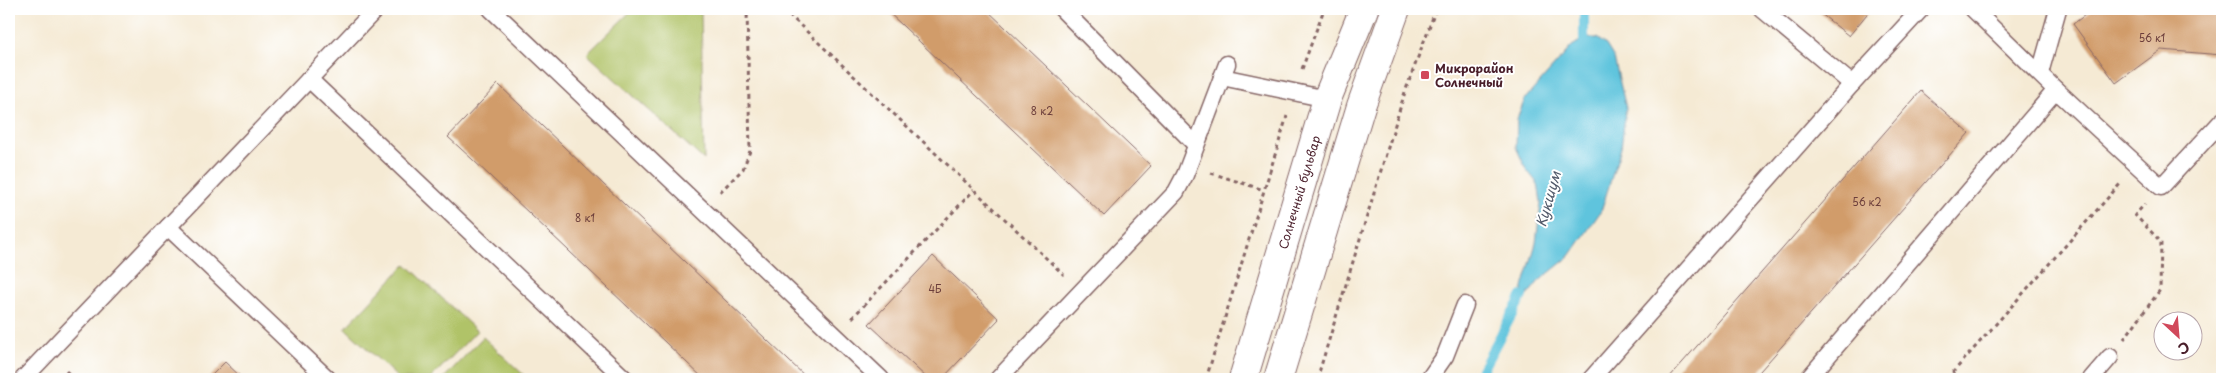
<svg xmlns="http://www.w3.org/2000/svg" width="2231" height="388" viewBox="0 0 2231 388" font-family="'Playpen Sans',sans-serif">
  <style>
    .green { fill: #b0c367; stroke: #7d7149 }
    .water { fill: #5fc4dd; stroke: #547284 }
    .lines { fill: none; stroke-linecap: round; stroke-linejoin: round }
    .stream { stroke: #5fc4dd; stroke-width: 10 }
    .building { fill: #d19c6a }
    .service-casing { stroke: #866666; stroke-width: 19 }
    .tertiary-casing { stroke: #866666; stroke-width: 30 }
    .path { stroke: #866666; stroke-width: 3; stroke-dasharray: 4 4; stroke-linecap: butt }
    .service { stroke: #fff; stroke-width: 16 }
    .tertiary { stroke: #fff; stroke-width: 28 }
    .poi-dot { fill: #d1495b; stroke: #fff; stroke-width: 2 }
    .labels { text-anchor: middle; dominant-baseline: central; stroke-width: 4; stroke-linejoin: round; paint-order: stroke }
    .number-label { font-size: 10px; fill: #6c3e3b }
    .poi-label { font-size: 12px; font-weight: bold; fill: #4a1f2b; stroke: #fff; text-anchor: start }
    .street-label { font-size: 12px; fill: #4a1f2b; stroke: #fff }
    .water-label { font-size: 14px; font-style: italic; fill: #515969; stroke: #fff }
  </style>
  <rect width="100%" height="100%" fill="#fff"/>
  <filter id="ink" filterUnits="userSpaceOnUse"><feTurbulence type="fractalNoise" baseFrequency=".02" numOctaves="2"/><feDisplacementMap in="SourceGraphic" scale="10" xChannelSelector="R" yChannelSelector="G"/><feConvolveMatrix kernelMatrix="1 2 1 2 8 2 1 2 1" color-interpolation-filters="sRGB"/></filter>
  <filter id="wash" filterUnits="userSpaceOnUse"><feTurbulence type="fractalNoise" baseFrequency=".0096" numOctaves="4" result="noise"/><feDisplacementMap in="SourceGraphic" scale="20" xChannelSelector="R" yChannelSelector="G"/><feGaussianBlur stdDeviation="1.12" result="paint"/><feColorMatrix in="noise" values="0 0 0 0 0 0 0 0 0 0 0 0 0 0 0 0 0 1.4 0 .05"/><feComposite in="paint" operator="in"/></filter>
  <g filter="url(#wash)">
    <rect width="100%" height="100%" fill="#f5ead4"/>
    <g class="green">
      <polygon points="633,9 701,9 704,160 587,54"/>
      <polygon points="406,264 477,331 430,379 399,379 345,328"/>
      <polygon points="483,337 528,379 443,379"/>
    </g>
    <polygon class="water" points="1585,38 1597,38 1606,45 1614,58 1626,108 1621,148 1601,211 1570,256 1539,281 1517,308 1536,243 1541,202 1538,184 1526,169 1516,147 1517,119 1525,99 1572,46"/>
    <g class="lines">
      <g class="stream">
        <polyline points="1584,9 1584,50"/>
        <polyline points="1477,379 1522,296"/>
      </g>
    </g>
    <g id="blocks">
      <g class="building">
        <polygon points="885,9 986,9 1151,166 1104,216"/>
        <polygon points="1815,9 1871,9 1849,36"/>
        <polygon points="2093,9 2222,9 2222,55 2161,50 2116,83 2073,24"/>
        <polygon points="498,84 522,107 808,379 704,379 472,159 448,137"/>
        <polygon points="1921,91 1969,133 1819,304 1753,379 1668,379"/>
        <polygon points="933,256 999,319 942,379 928,379 869,324"/>
        <polygon points="225,362 243,379 208,379"/>
      </g>
    </g>
  </g>
  <g filter="url(#ink)">
    <use href="#blocks" fill-opacity="0" stroke="#866666" stroke-width="1"/>
    <g class="lines">
      <defs>
        <g id="service">
          <polyline points="491,9 881,379"/>
          <polyline points="1062,9 1196,145"/>
          <polyline points="1762,9 1852,84 1921,9"/>
          <polyline points="1973,9 2056,90"/>
          <polyline points="2040,73 2058,9"/>
          <polyline points="1222,77 1327,99"/>
          <polyline points="309,79 625,379"/>
          <polyline points="168,227 328,379"/>
          <polyline points="23,379 376,9"/>
          <polyline points="998,379 1176,192 1185,175 1227,64"/>
          <polyline points="1429,379 1445,356 1465,305"/>
          <polyline points="1591,379 1852,84"/>
          <polyline points="1808,379 2056,90 2161,187 2222,121"/>
          <polyline points="2091,379 2110,357"/>
        </g>
        <g id="tertiary">
          <path id="s1" d="M1243,379L1327,99L1364,9"/>
          <polyline points="1278,379 1361,106 1396,9"/>
        </g>
      </defs>
      <use href="#service" class="service-casing"/>
      <use href="#tertiary" class="tertiary-casing"/>
      <g class="path">
        <polyline points="783,9 1064,275"/>
        <polyline points="1302,69 1324,9"/>
        <polyline points="1211,173 1264,190"/>
        <polyline points="720,192 743,169 750,151 747,9"/>
        <polyline points="852,318 974,190"/>
        <polyline points="2124,339 2160,290 2161,242 2135,215 2145,204"/>
        <polyline points="66,371 74,379"/>
        <polyline points="1206,379 1287,116"/>
        <polyline points="1317,379 1405,92 1436,9"/>
        <polyline points="1947,379 2121,183"/>
      </g>
      <use href="#service" class="service"/>
      <use href="#tertiary" class="tertiary"/>
    </g>
  </g>
  <rect class="poi-dot" x="1420" y="70" width="10" height="10" rx="2.5"/>
  <g class="labels">
    <g class="number-label">
      <text x="2152" y="37">56 к1</text>
      <text x="1042" y="110">8 к2</text>
      <text x="1867" y="201">56 к2</text>
      <text x="585" y="217">8 к1</text>
      <text x="935" y="288">4Б</text>
    </g>
    <g class="poi-label">
      <text x="1435" y="68">Микрорайон<tspan x="1435" dy="14">Солнечный</tspan></text>
    </g>
    <g class="street-label">
      <text stroke="none"><textPath href="#s1" startOffset="195">Солнечный бульвар</textPath></text>
    </g>
    <g class="water-label">
      <text transform="translate(1548 199) rotate(-74)">Кукшум</text>
    </g>
  </g>
  <rect width="2231" height="388" fill="none" stroke="#fff" stroke-width="30"/>
  <g transform="translate(2178 336) rotate(154)"><circle r="24" fill="#ffffff" stroke="#b7a5aa"/>
  <path d="M0-4L9 19L0 12L-9 19Z" fill="#d1495b"/>
  <text y="-8" font-size="14" font-weight="bold" text-anchor="middle" fill="#4a1f2b">С</text>
  </g>
</svg>
